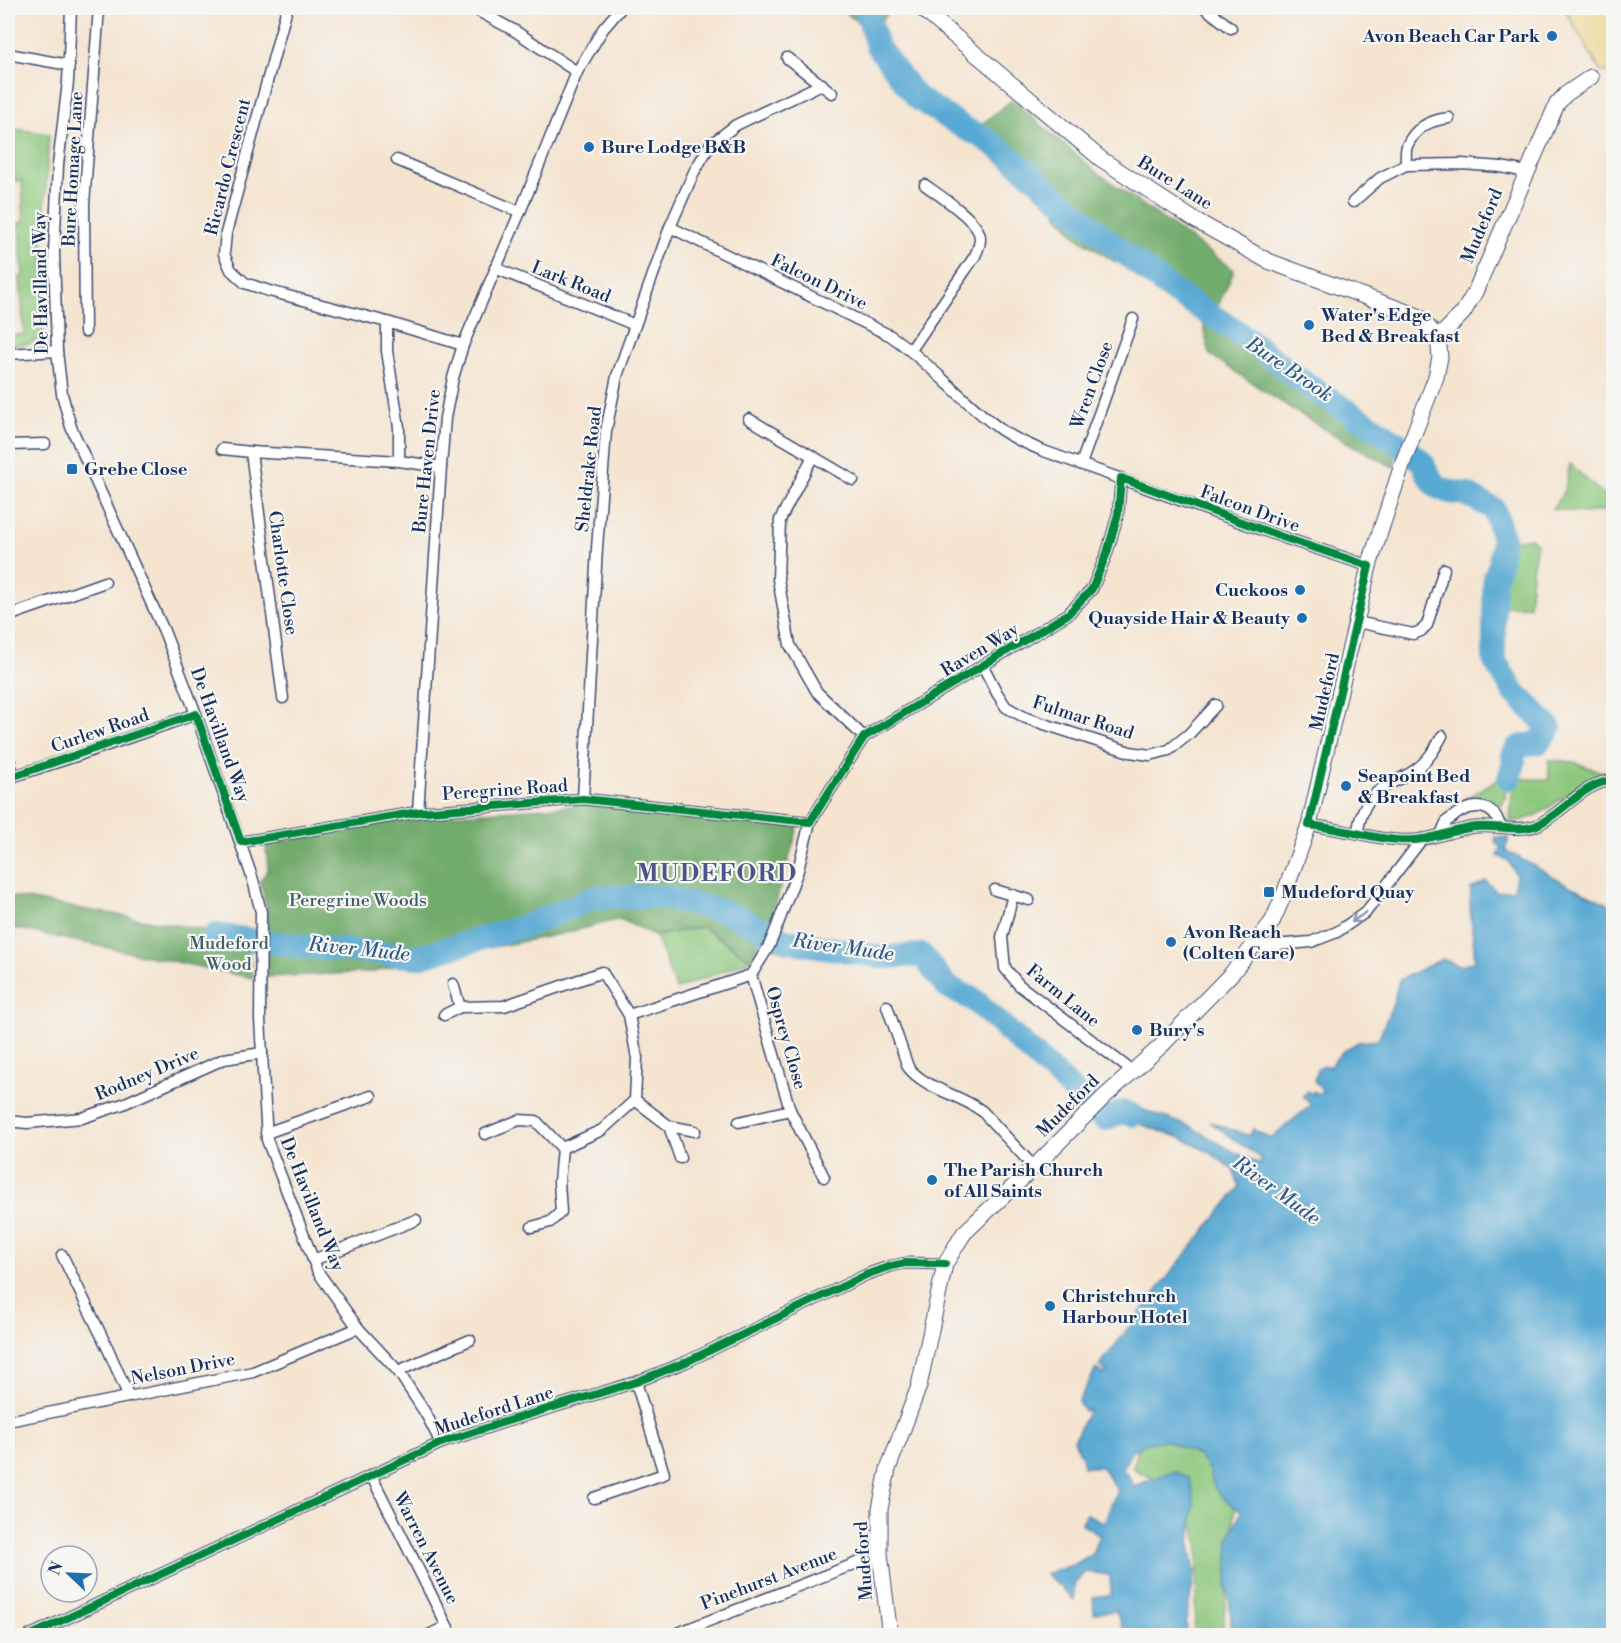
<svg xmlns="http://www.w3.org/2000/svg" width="1621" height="1643" viewBox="0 0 1621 1643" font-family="'Libre Bodoni',serif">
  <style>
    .green { fill: #8dc87d; stroke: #547c6e; stroke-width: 1.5 }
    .forest { fill: #72ac6c; stroke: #466e65; stroke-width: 1.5 }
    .sand { fill: #eeda9e; stroke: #84847e; stroke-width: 1.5 }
    .water { fill: #59a9d3; stroke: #3a6c98; stroke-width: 1.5 }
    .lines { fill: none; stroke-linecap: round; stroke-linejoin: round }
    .river { stroke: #59a9d3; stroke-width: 24 }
    .street-casing { stroke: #3c4a6f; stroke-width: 13 }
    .secondary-casing { stroke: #3c4a6f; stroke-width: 17 }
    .street { stroke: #fff; stroke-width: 10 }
    .secondary { stroke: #fff; stroke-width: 15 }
    .cycleway-casing { stroke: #f6f6f2; stroke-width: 11 }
    .cycleway { stroke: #00873e; stroke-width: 8 }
    .oneway { stroke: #8d97ae }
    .poi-dot { fill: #1f6fb2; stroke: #f6f6f2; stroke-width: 2 }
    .labels { text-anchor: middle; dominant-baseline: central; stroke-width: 4.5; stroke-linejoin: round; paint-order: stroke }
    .poi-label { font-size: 18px; font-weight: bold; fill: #1b2f5e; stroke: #f6f6f2; text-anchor: start }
    .street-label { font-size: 18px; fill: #1b2f5e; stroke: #f6f6f2 }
    .park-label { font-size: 18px; fill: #3d5d67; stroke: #f6f6f2 }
    .water-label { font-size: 20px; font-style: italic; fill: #315a87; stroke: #f6f6f2 }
    .district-label { font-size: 24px; font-weight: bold; letter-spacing: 1.5px; fill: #4c5586; stroke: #f6f6f2 }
  </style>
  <rect width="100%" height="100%" fill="#f6f6f2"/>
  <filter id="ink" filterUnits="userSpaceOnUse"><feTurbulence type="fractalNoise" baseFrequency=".0167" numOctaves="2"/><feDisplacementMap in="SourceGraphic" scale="12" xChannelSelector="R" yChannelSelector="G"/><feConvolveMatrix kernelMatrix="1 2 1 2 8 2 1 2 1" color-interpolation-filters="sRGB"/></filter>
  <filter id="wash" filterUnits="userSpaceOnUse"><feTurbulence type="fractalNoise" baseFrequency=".008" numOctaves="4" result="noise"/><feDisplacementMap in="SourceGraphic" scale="24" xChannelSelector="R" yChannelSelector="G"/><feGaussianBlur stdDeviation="1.35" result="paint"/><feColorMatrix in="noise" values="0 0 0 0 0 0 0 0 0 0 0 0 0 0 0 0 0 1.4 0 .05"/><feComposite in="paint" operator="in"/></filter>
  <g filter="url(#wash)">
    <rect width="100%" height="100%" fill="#f4e4d0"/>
    <g class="green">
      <path d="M8,128L49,134L43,247L44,331C36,347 23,345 8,344V336L24,334L20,277L23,276L19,223L24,222L22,181H15L13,156H8Z"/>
      <path d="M1570,464L1613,504V509L1584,513L1552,509C1557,503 1562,496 1565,488C1568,480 1567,472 1570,464Z"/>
      <polygon points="1530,538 1537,545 1533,564 1529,606 1504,606 1507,542"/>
      <path d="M1549,760L1573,762L1605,773C1594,779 1583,784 1572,791C1553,804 1534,822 1510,821L1513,778L1549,780Z"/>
      <path d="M1507,778L1505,798L1498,811C1488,805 1478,802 1467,798L1498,779Z"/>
      <polygon points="702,927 751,960 676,989 656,936"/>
      <polygon points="1144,1432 1186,1435 1236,1499 1222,1635 1194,1635 1199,1547 1183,1490 1141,1473 1133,1468"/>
    </g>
    <g class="forest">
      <polygon points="839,8 892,8 872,32"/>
      <path d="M1012,100L1094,170L1234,270L1212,320L1253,349L1310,387L1397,449L1394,467C1329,435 1269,395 1209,354L1202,317L1131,267L1114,261L1077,237L1056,213L1059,208L977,138V128Z"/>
      <polygon points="584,805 798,827 773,913 751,960 703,927 656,936 620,919 561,934 391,967 374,972 267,977 267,909 260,881 268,870 266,844 416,817"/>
      <polygon points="8,896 233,935 244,930 253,978 8,927"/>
    </g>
    <polygon class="sand" points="1564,8 1613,8 1613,72 1601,72"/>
    <polygon class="water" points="1496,837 1509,838 1505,850 1572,887 1613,906 1613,1635 1232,1635 1230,1605 1227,1586 1229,1538 1242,1511 1229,1503 1215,1489 1208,1468 1198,1455 1165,1440 1144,1444 1131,1452 1123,1469 1134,1486 1173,1471 1189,1478 1194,1499 1190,1545 1195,1573 1186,1621 1187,1635 1125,1635 1116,1611 1094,1613 1093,1597 1111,1595 1110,1575 1085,1572 1074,1585 1074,1600 1046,1574 1075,1564 1092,1554 1099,1535 1081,1524 1087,1514 1104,1523 1117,1490 1102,1467 1083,1467 1082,1454 1080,1454 1074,1440 1089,1410 1084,1411 1078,1402 1096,1369 1104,1374 1107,1372 1099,1366 1177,1265 1240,1187 1233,1170 1214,1155 1184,1139 1125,1119 1096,1125 1107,1114 1125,1103 1191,1127 1234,1152 1260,1164 1262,1159 1210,1122 1247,1135 1250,1135 1253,1129 1270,1139 1311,1105 1303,1096 1308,1091 1311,1094 1314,1091 1318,1095 1323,1090 1314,1081 1317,1070 1323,1065 1329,1067 1343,1051 1358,1042 1378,1040 1394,1001 1399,980 1442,959 1461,966 1475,961 1470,905 1471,889 1486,881 1497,892 1514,890 1516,875 1508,860 1498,856 1501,848 1495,841"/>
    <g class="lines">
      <g class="river">
        <polyline points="866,8 877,46 917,98 966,129 981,136 1002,150 1114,245 1174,292 1235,330 1310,387 1384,434 1422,461 1427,473 1437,487 1450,492 1466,494 1494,509 1503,538 1500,565 1494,578 1494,660 1514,692 1550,728 1538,743 1525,745 1517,748 1513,756 1514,763 1509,778"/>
        <polyline points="215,935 299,946 418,957 528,925 597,897 661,897 724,911 787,941 883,957 922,955 947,987 973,999 1104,1119 1122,1112 1132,1115"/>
      </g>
    </g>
  </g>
  <g filter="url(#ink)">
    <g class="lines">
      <defs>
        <g id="street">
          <polyline points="71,8 68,82 58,165 54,253 57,351 62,394 71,427 164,631 196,714 253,880 261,912 260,1019 267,1140 318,1272 358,1328 398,1371 426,1414 441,1443"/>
          <polyline points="287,8 226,233 224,254 231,270 245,283 269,291 387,322 463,345"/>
          <polyline points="473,8 515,31 577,72"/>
          <polyline points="1205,8 1231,28"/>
          <polyline points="8,54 69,65"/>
          <polyline points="787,58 832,93"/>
          <polyline points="397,160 520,212"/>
          <path d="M1406,165C1406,159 1405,151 1407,146C1415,127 1430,120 1449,118"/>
          <polyline points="1353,202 1380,178 1406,165 1462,164 1501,167 1527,172"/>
          <path d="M670,227L891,336C929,362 959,398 996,426C1009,437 1026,443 1041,450L1285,538L1369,566"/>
          <polyline points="495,268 635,325"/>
          <polyline points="387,322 387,351 399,427 399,461"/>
          <polyline points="85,332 84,204 99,8"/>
          <path d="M911,350L975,256C978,249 982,240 979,233C974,218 939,195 925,185"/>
          <polyline points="8,354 57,351"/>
          <polyline points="749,419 853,480"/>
          <polyline points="8,445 45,444"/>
          <polyline points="222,449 251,452"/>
          <polyline points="813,456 780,520 778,579 790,645 817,692 864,737"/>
          <polyline points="1081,464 1133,319"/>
          <polyline points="8,616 105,582"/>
          <polyline points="1357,622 1413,634 1421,631 1427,625 1444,569"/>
          <polyline points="983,666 997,693 1006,707 1026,718 1130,752 1150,755 1169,750 1189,734 1216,705"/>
          <polyline points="283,698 251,452 399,461 441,467"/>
          <polyline points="8,756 14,776"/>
          <polyline points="8,778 76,756 196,714"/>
          <polyline points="583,799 597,548 606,431 617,376 670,227 694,172 710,145 736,125 822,84"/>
          <polyline points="418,812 441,467 445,418 453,378 463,345 520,212 577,72 603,29 621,8"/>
          <path d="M1309,825C1325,827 1340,830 1355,833C1377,837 1399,843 1423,839C1441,836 1458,829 1476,827C1496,825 1517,832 1535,826C1564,814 1581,783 1614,780"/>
          <path d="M1357,833C1360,821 1362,808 1371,798C1383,784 1401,780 1415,770C1428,761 1435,749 1442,736"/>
          <path d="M1441,834C1443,830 1445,824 1447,821C1448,820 1455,816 1455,815C1472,803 1494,803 1500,826"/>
          <polyline points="241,842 418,812 583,799 810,822"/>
          <polyline points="995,890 1029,900"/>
          <polyline points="1013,895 1002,937 1005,968 1019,985 1132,1071"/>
          <polyline points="1253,947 1311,942 1337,932 1366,912 1422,839"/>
          <polyline points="751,975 790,1110 824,1177"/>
          <polyline points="453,984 460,1007"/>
          <path d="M887,1006L908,1067C925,1089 959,1094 982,1111L1034,1167"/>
          <polyline points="444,1015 460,1007 504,1006 602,972 629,1015 637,1058 635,1100 602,1130 562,1148 559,1182 561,1212 550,1222 532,1227"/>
          <polyline points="629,1015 751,975 769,946 776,929 798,870 810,822 864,737 1068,614 1092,589 1107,553 1118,514 1121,478"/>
          <polyline points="635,1100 669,1126 680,1158"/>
          <polyline points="8,1121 27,1123 82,1118 123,1104 224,1059 262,1053"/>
          <polyline points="739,1122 790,1110"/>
          <polyline points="669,1126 695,1131"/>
          <polyline points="266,1133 371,1096"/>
          <polyline points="485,1134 519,1120 536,1121 562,1148"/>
          <polyline points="62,1255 108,1349 129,1397"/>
          <polyline points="313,1260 416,1220"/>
          <polyline points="398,1371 470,1340"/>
          <polyline points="8,1421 253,1372 358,1328"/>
          <polyline points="371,1475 452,1636"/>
          <polyline points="594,1498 664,1474 636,1382"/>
          <polyline points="29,1636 441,1443 501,1423 636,1382 686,1362 868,1274 891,1266 906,1263 945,1264"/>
          <polyline points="427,1636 447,1626"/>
          <polyline points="670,1636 880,1554"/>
        </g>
        <g id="secondary">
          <polyline points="921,8 1101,159 1193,219 1268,261 1418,316 1438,338"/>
          <polyline points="1438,338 1463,313 1475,292 1557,104 1566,94 1591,77"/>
          <polyline points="890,1636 880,1554 880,1509 888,1469 919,1386 945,1264 964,1233 1034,1167 1104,1097 1161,1046 1232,973 1272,922 1283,897 1309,825 1369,566 1403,462 1436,377 1440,357 1438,338"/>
        </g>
      </defs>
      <use href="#street" class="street-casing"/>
      <use href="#secondary" class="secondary-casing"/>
      <use href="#street" class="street"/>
      <use href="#secondary" class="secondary"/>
      <defs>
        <g id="cycleway">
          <path d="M8,756L14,776L196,714L241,842L418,812L583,799L810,822L864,737L1068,614L1092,589L1107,553L1118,514L1121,478L1285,538L1369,566L1309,825C1325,827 1340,830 1355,833C1377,837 1399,843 1423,839C1441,836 1458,829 1476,827C1496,825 1517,832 1535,826C1564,814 1581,783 1614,780"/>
          <polyline points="29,1636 441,1443 501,1423 636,1382 686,1362 868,1274 891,1266 906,1263 945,1264"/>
        </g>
      </defs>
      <use href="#cycleway" class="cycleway-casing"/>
      <use href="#cycleway" class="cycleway"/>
    </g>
    <defs><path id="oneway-shaft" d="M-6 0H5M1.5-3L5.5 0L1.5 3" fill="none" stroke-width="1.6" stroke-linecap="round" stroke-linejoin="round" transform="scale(1.5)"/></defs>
    <use class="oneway" href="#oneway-shaft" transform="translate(1359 917) rotate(145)"/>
  </g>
  <g class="poi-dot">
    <circle cx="1552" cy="36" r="6"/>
    <circle cx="589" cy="147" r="6"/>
    <circle cx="1309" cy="325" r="6"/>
    <rect x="66" y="463" width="12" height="12" rx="3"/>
    <circle cx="1300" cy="590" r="6"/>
    <circle cx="1302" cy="618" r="6"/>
    <circle cx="1346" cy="786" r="6"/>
    <rect x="1263" y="886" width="12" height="12" rx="3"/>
    <circle cx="1171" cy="942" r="6"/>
    <circle cx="1137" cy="1030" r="6"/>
    <circle cx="932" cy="1180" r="6"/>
    <circle cx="1050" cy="1306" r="6"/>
  </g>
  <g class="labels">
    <g class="poi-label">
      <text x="1540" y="36" text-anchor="end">Avon Beach Car Park</text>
      <text x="601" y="147">Bure Lodge B&amp;B</text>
      <text x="1321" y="315">Water's Edge<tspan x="1321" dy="21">Bed &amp; Breakfast</tspan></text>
      <text x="84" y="469">Grebe Close</text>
      <text x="1288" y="590" text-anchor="end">Cuckoos</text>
      <text x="1290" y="618" text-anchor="end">Quayside Hair &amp; Beauty</text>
      <text x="1358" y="776">Seapoint Bed<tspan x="1358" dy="21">&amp; Breakfast</tspan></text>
      <text x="1281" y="892">Mudeford Quay</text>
      <text x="1183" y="932">Avon Reach<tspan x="1183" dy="21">(Colten Care)</tspan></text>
      <text x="1149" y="1030">Bury's</text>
      <text x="944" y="1170">The Parish Church<tspan x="944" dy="21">of All Saints</tspan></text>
      <text x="1062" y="1296">Christchurch<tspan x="1062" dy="21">Harbour Hotel</tspan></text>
    </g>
    <g class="street-label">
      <text transform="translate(228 167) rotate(-76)">Ricardo Crescent</text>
      <text transform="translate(73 169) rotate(-87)">Bure Homage Lane</text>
      <text transform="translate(1175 183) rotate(32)">Bure Lane</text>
      <text transform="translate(1482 226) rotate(-67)">Mudeford</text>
      <text transform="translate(571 282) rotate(22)">Lark Road</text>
      <text transform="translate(819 282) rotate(26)">Falcon Drive</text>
      <text transform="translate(41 283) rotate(-91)">De Havilland Way</text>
      <text transform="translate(1092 385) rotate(-70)">Wren Close</text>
      <text transform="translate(427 461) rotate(-84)">Bure Haven Drive</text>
      <text transform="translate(589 469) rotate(-84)">Sheldrake Road</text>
      <text transform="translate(1250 509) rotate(20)">Falcon Drive</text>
      <text transform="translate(283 573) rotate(82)">Charlotte Close</text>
      <text transform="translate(980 650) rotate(-31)">Raven Way</text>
      <text transform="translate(1325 692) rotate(-77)">Mudeford</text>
      <text transform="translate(1083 718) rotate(18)">Fulmar Road</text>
      <text transform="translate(100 731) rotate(-19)">Curlew Road</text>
      <text transform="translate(220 735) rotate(70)">De Havilland Way</text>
      <text transform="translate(505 790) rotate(-4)">Peregrine Road</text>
      <text transform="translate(1063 996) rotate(39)">Farm Lane</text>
      <text transform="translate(786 1038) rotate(74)">Osprey Close</text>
      <text transform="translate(147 1074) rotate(-23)">Rodney Drive</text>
      <text transform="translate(1068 1106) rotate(-45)">Mudeford</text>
      <text transform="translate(312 1204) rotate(68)">De Havilland Way</text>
      <text transform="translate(183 1369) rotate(-11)">Nelson Drive</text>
      <text transform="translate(494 1411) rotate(-18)">Mudeford Lane</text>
      <text transform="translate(426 1548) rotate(63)">Warren Avenue</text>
      <text transform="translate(864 1561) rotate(-94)">Mudeford</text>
      <text transform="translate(769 1579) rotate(-21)">Pinehurst Avenue</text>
    </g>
    <g class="park-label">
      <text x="358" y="900">Peregrine Woods</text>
      <text x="229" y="943">Mudeford<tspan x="229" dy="21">Wood</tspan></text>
    </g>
    <g class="water-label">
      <text transform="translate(1289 370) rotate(34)">Bure Brook</text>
      <text transform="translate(843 948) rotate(8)">River Mude</text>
      <text transform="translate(359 950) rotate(6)">River Mude</text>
      <text transform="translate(1276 1191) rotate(36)">River Mude</text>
    </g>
    <g class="district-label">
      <text x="717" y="874">MUDEFORD</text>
    </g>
  </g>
  <rect width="1621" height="1643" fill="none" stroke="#f6f6f2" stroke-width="30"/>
  <g transform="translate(69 1574) rotate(293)"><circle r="28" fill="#f6f6f2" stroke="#9ea6b7" stroke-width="1.5"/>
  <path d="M0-4.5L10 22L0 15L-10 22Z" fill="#1f6fb2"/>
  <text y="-9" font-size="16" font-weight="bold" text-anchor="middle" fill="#1b2f5e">N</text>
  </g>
</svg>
